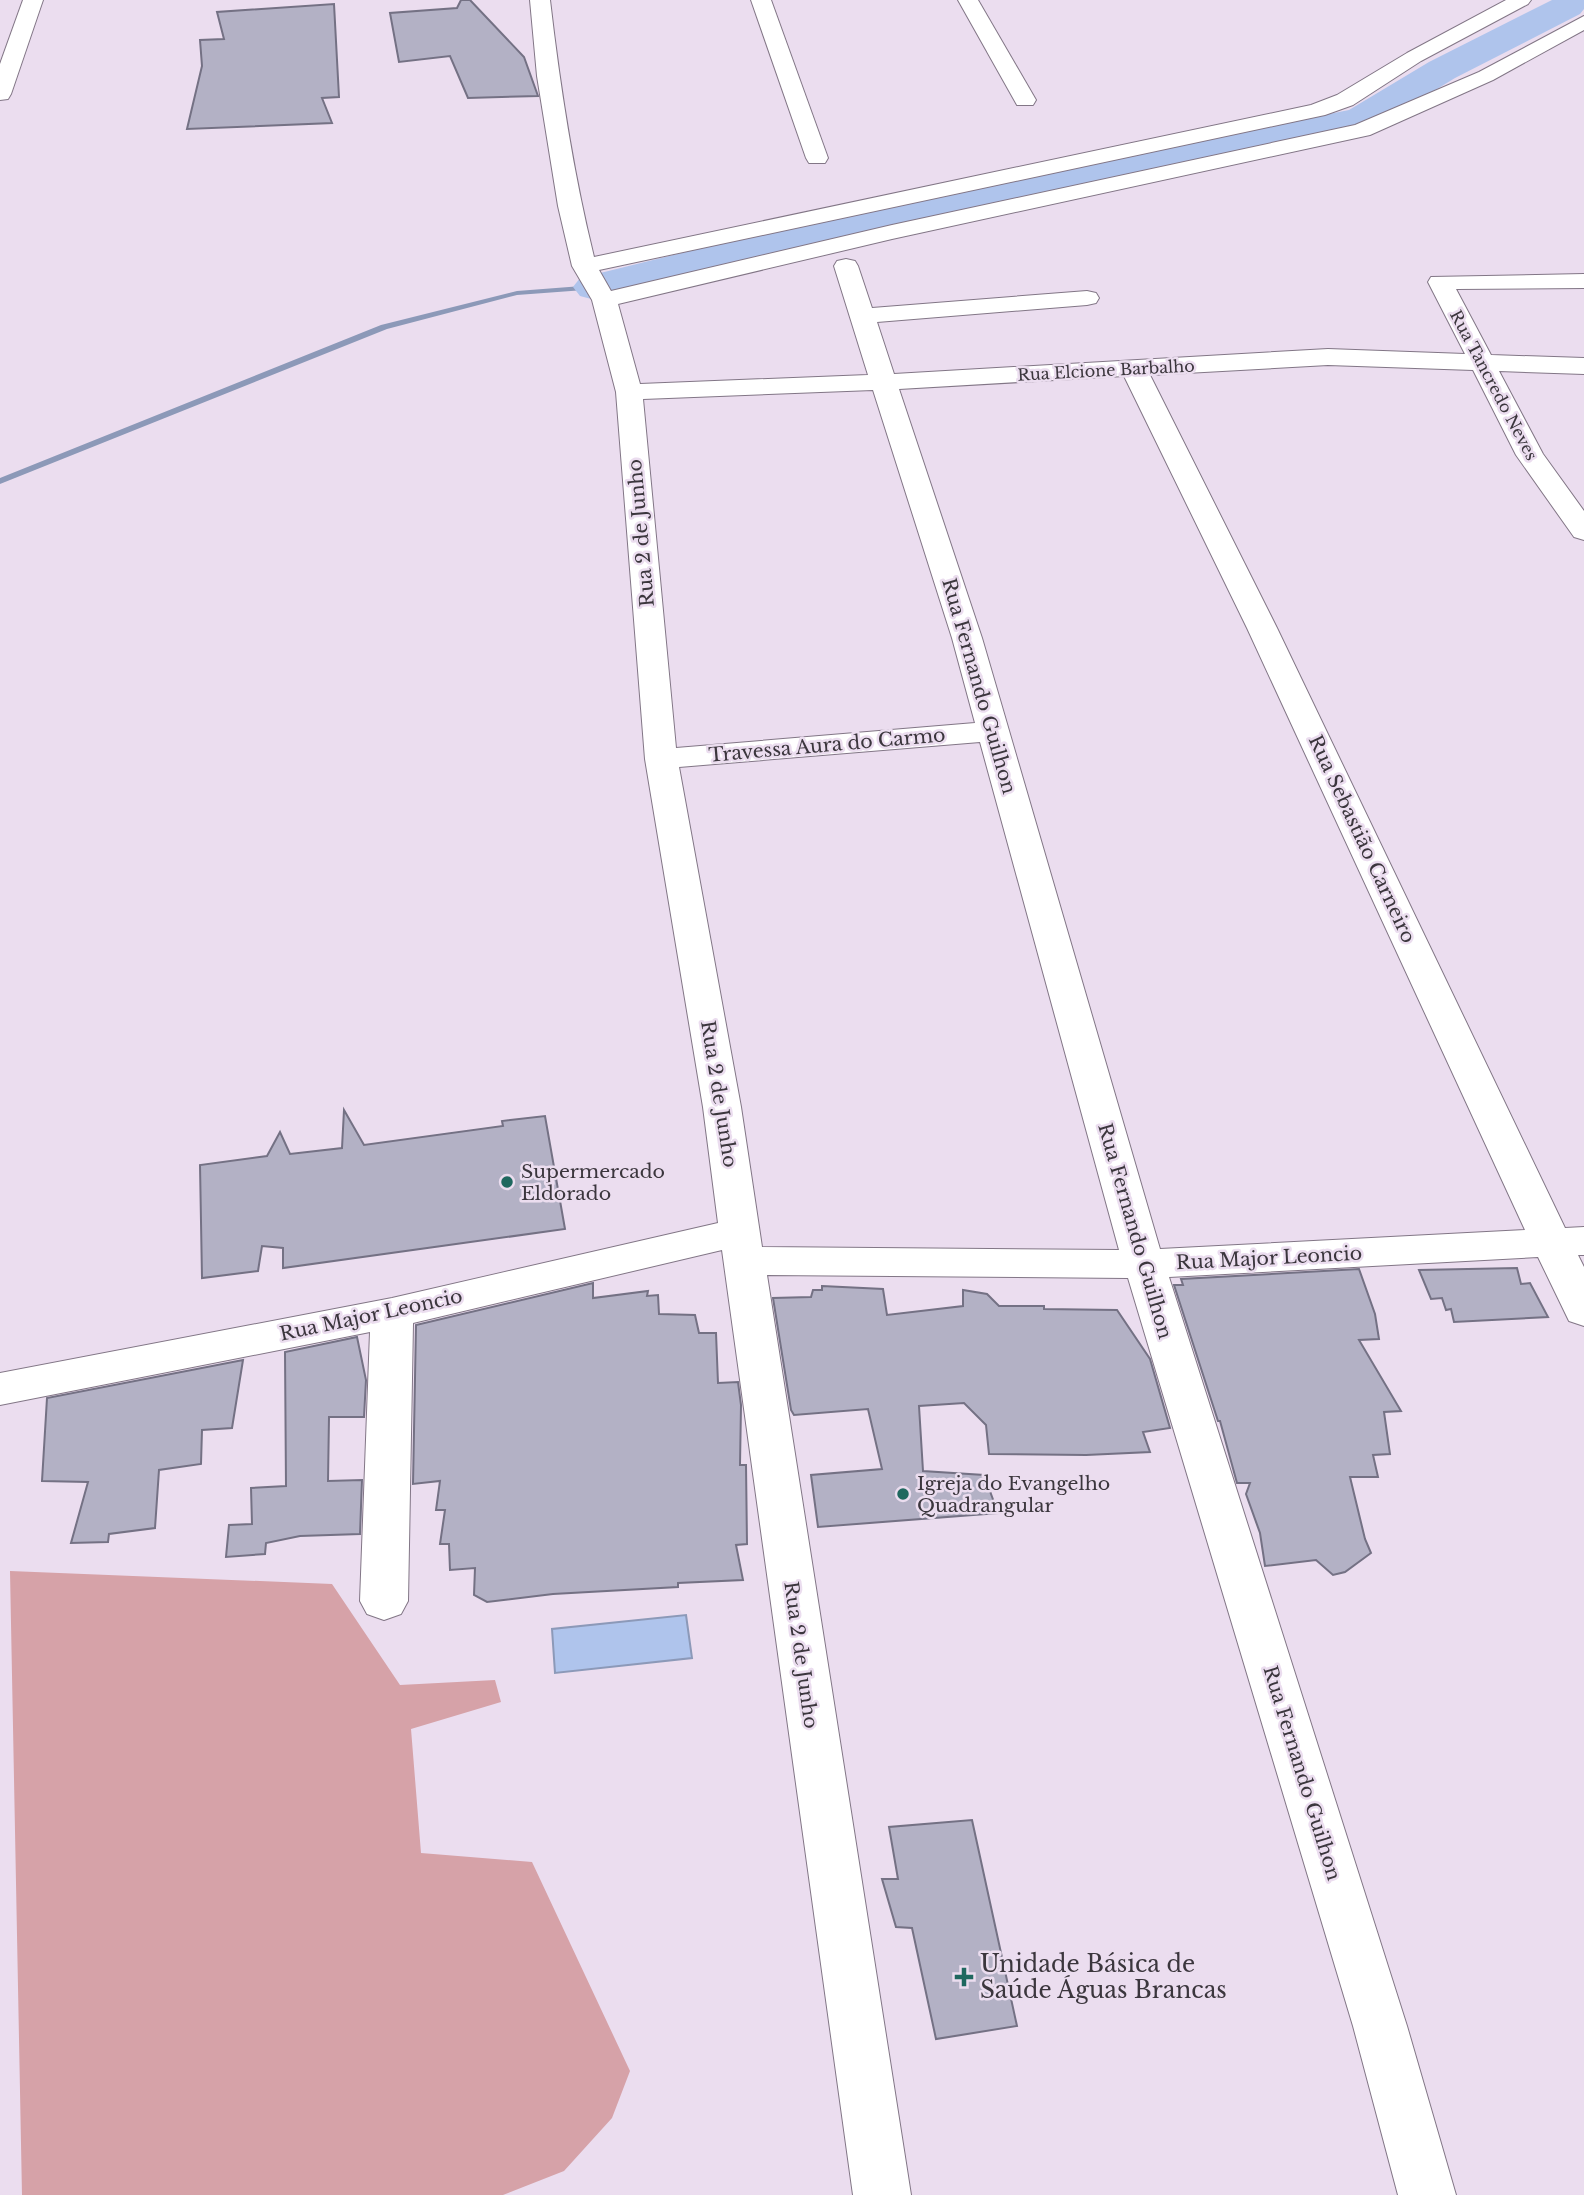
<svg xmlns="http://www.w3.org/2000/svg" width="1584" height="2195" viewBox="0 0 1584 2195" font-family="'Libre Baskerville',serif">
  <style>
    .forest { fill: #d6a2a8 }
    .water { fill: #afc4ec; stroke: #8c99b8; stroke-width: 2 }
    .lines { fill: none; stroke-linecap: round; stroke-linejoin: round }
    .stream { fill: #8c99b8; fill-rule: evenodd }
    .river { fill: #afc4ec; fill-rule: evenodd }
    .building { fill: #b3b1c5; stroke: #747184; stroke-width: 2 }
    .minor-casing { stroke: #827686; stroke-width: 2 }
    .minor { fill: #fff; fill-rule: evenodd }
    .poi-dot { fill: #1f685f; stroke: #ebddef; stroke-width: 2.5 }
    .labels { text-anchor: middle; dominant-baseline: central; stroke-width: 5; stroke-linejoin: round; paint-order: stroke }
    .far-street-label { font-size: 16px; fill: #3b363d; stroke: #ebddef }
    .street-label { font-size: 19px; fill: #3b363d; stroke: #ebddef }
    .poi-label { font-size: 19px; fill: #3b363d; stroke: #ebddef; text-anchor: start }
    .near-poi-label { font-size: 23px; fill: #3b363d; stroke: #ebddef; text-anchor: start }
  </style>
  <rect width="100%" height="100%" fill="#ebddef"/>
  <polygon class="forest" points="10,1571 332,1584 400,1685 495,1680 501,1702 411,1729 421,1853 532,1862 630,2071 612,2118 564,2171 503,2195 22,2195"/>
  <polygon class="water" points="686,1615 692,1658 555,1673 552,1629"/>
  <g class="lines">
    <polygon class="stream" points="595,285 599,287 598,289 517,295 387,329 0,484 0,478 381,325 517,291"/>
    <polygon class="river" points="1552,0 1584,0 1584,9 1580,14 1455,78 1375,127 885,227 595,300 580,296 573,287 580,278 884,203 1349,110 1429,62"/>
  </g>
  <g class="building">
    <polygon points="461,0 470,0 524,57 538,96 468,98 450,56 399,62 390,13 457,8"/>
    <polygon points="334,4 339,97 322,98 332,123 187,129 202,66 200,40 224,39 217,12"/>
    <polygon points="344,1110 364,1145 503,1126 502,1121 545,1116 565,1229 283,1268 283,1248 262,1246 258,1271 202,1278 200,1165 267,1156 280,1132 290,1154 342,1148"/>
    <polygon points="1517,1268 1521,1284 1530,1283 1548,1317 1454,1322 1451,1309 1446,1310 1442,1298 1431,1299 1419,1270"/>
    <polygon points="1359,1269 1375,1314 1379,1339 1359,1340 1401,1411 1384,1412 1390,1454 1373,1455 1378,1477 1350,1477 1365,1539 1371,1553 1345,1572 1333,1575 1316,1560 1265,1566 1260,1533 1246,1494 1250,1483 1237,1483 1220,1421 1218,1421 1174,1285 1183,1285 1181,1279"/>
    <polygon points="593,1283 593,1298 648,1291 647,1296 658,1295 659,1314 695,1315 699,1333 716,1333 718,1383 738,1382 741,1405 740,1465 746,1465 747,1544 736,1545 743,1580 678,1583 678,1587 553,1594 487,1602 474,1595 475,1568 450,1570 449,1544 440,1544 445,1510 436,1510 440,1481 413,1484 416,1325"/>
    <polygon points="822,1286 883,1289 887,1315 963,1306 963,1290 987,1294 999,1306 1044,1306 1044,1309 1117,1310 1150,1359 1170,1428 1143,1432 1150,1452 1086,1455 989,1454 986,1425 964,1403 919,1406 923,1471 984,1475 998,1513 818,1527 811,1475 882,1469 868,1409 794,1415 791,1410 773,1298 811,1297 813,1290 822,1290"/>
    <polygon points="357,1337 366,1380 364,1417 329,1417 328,1481 362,1480 360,1534 300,1536 266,1543 265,1554 226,1557 229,1525 252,1524 251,1488 286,1486 285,1352"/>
    <polygon points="243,1360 232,1428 202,1430 201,1464 159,1470 155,1528 109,1534 108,1542 71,1543 88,1482 42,1481 47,1398"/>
    <polygon points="972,1820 1017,2026 936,2039 912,1928 896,1927 882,1879 898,1879 889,1827"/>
  </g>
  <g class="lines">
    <defs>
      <g id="minor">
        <polygon points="23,0 43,0 11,94 8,99 0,100 0,64"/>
        <path d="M530,0H550C560,86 573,172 594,257L1311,105L1337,95L1407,53L1506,0H1531L1528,4L1421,61L1353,105L1325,115L599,270L611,291L892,225L1355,125L1479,72L1584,16V30L1493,80L1370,135L892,239L618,304L640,384L868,375L834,266L837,261L846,259L855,261L858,266L872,308L1087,291L1096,293L1099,298L1096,303L1087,305L877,322L894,374L1328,349L1465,354L1428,282L1431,277L1584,274V288L1456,289L1491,355L1584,358V374L1499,371L1543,454L1584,511V540L1574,537L1516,455L1473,370L1328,365L1150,375L1277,628L1565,1228L1584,1227V1255H1578L1584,1267V1326L1569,1321L1538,1257L1169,1277L1407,2026L1456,2195H1398L1353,2026L1128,1278L767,1275L911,2195H853L722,1250L413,1323L408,1601L401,1614L384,1620L367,1614L360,1601L370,1332L0,1405V1373L392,1298L718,1223L703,1107L645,759L616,392L592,300L572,266L558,206L537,76ZM1124,376L1247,628L1525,1230L1160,1249L982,638L899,389ZM873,390L952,638L975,723L676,748L643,399ZM980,742L1119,1250L762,1247L741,1107L679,767Z"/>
        <polygon points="751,0 771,0 828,158 825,163 809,163 806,158"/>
        <polygon points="958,0 978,0 1036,100 1033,105 1017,105"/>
      </g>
    </defs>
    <use href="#minor" class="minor-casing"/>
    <use href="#minor" class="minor"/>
  </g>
  <g class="poi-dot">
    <circle cx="507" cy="1182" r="7"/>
    <circle cx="903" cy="1494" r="7"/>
    <path d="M960.5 1966.5h7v7h7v7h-7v7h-7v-7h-7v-7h7z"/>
  </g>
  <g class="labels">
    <g class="far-street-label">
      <text transform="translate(1106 370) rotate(-3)">Rua Elcione Barbalho</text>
      <text transform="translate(1494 385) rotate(62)">Rua Tancredo Neves</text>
    </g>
    <g class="street-label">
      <text transform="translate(641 533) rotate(-95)">Rua 2 de Junho</text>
      <text transform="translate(979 686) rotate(74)">Rua Fernando Guilhon</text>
      <text transform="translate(827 745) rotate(-5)">Travessa Aura do Carmo</text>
      <text transform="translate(1362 839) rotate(65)">Rua Sebastião Carneiro</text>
      <text transform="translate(719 1094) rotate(81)">Rua 2 de Junho</text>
      <text transform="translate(1135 1231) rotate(74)">Rua Fernando Guilhon</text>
      <text transform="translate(1269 1258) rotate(-3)">Rua Major Leoncio</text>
      <text transform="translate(371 1315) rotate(-12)">Rua Major Leoncio</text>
      <text transform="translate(801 1655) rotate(82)">Rua 2 de Junho</text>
      <text transform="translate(1302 1773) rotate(73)">Rua Fernando Guilhon</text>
    </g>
    <g class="poi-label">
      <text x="521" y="1171">Supermercado<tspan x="521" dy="22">Eldorado</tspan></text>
      <text x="917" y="1483">Igreja do Evangelho<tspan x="917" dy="22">Quadrangular</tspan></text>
    </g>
    <g class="near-poi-label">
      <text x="980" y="1964">Unidade Básica de<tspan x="980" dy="26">Saúde Águas Brancas</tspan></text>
    </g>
  </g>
</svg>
